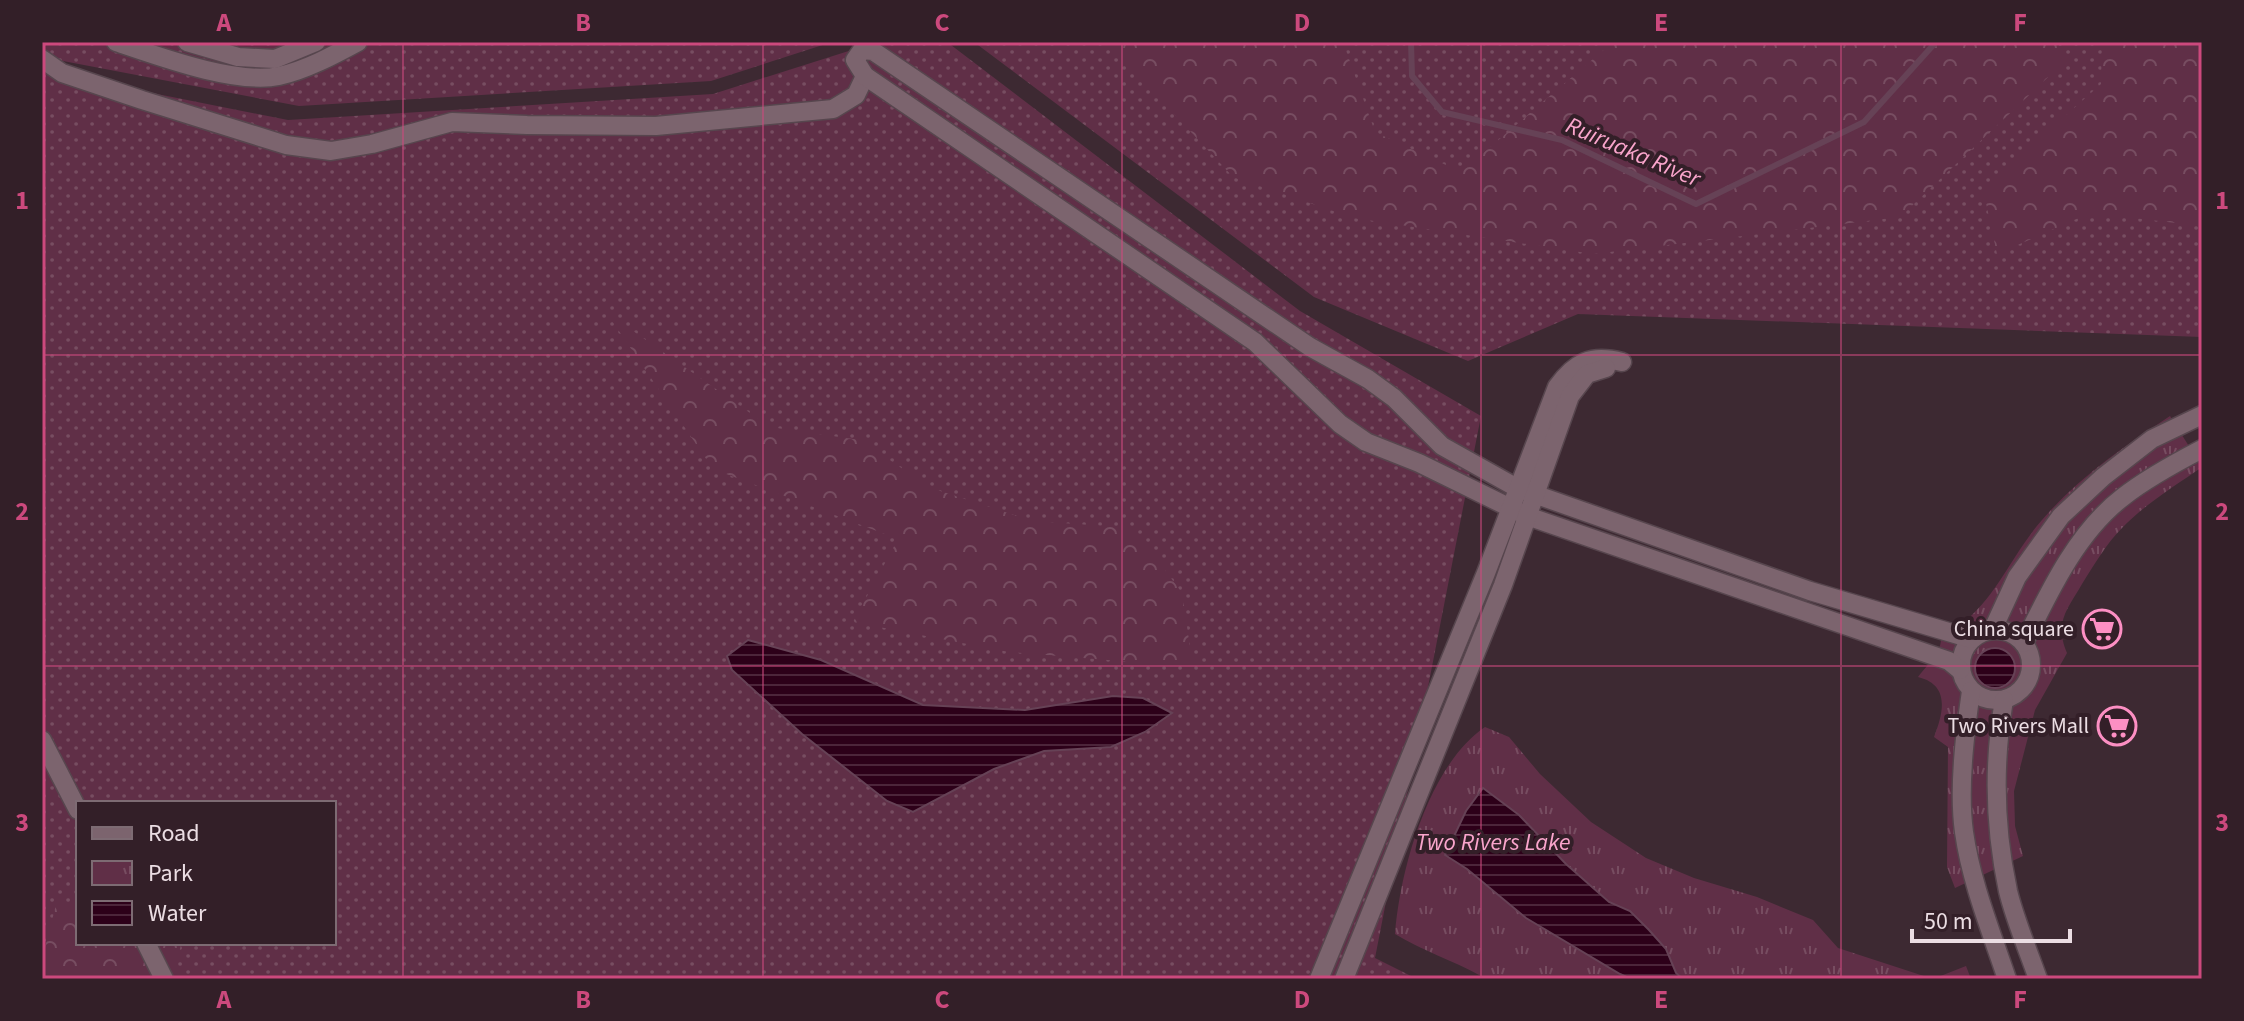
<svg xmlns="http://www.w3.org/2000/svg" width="2244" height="1021" viewBox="0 0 2244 1021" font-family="'Source Sans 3',sans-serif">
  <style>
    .grass { fill: url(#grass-dots); fill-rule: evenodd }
    .forest { fill: url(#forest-crowns) }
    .park { fill: url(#park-tufts) }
    .water { fill: url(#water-rules); stroke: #664256; stroke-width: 2 }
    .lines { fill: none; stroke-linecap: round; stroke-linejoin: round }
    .stream { stroke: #664256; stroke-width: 6 }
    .street-casing { stroke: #57464e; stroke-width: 21 }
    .street { stroke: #7c646e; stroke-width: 18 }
    .grid { fill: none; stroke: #cc497d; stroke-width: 2; stroke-opacity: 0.55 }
    .labels { text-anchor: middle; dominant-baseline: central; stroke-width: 8; stroke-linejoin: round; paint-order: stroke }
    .poi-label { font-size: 22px; fill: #ebdde3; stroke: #331f28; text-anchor: end }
    .water-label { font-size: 24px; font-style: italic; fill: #faa5cc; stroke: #331f28 }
    .neatline { fill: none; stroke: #cc497d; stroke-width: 3 }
    .grid-label { font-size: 26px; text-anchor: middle; font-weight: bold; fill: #cc497d }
  </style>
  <defs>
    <pattern id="grass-dots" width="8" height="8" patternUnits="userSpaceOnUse" patternTransform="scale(2)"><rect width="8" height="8" fill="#602f47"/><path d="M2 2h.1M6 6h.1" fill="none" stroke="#774d61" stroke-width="1.8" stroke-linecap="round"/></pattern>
    <pattern id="forest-crowns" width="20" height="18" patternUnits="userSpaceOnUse" patternTransform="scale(2)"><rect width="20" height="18" fill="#602f47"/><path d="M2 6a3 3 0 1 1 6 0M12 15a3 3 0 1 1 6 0" fill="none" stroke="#774d61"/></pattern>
    <pattern id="park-tufts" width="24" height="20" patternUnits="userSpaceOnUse" patternTransform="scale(2)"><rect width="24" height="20" fill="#602f47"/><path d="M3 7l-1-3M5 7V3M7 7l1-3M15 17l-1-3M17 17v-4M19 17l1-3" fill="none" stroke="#774d61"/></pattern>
    <pattern id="water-rules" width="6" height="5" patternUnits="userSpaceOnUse" patternTransform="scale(2)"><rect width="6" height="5" fill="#2d0019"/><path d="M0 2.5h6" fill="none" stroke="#4c253a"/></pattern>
  </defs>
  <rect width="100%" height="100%" fill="#3d2932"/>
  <g class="grass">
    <polygon points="42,42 832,42 711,81 299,106 42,57"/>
    <path d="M877,42H947L1300,311L1481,416L1375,958L1417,979H42V71L288,120L713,94ZM78,803H334V943H78Z"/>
    <polygon points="974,42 2202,42 2202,337 1578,314 1468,361 1314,297"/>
  </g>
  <g class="forest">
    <polygon points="1107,42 1343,42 1375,132 1461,172 1613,42 2058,42 2063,63 1900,217 1593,254 1354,218 1233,177"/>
    <polygon points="2102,42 2202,42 2202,226 2090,213 1997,254 1983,189 2101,84"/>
    <polygon points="606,312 770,427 860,440 931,488 1033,521 1134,528 1182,593 1193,667 1009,652 853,622 898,539 713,469"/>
    <polygon points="57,901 75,905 78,901 78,943 181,943 175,979 42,979 42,959"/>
  </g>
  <g class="park">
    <path d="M2170,416L2202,467C2175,486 2145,504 2122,528C2106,544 2094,565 2082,584C2067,610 2054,622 2067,653L2035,710L2014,791L2015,826L2023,856L1955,888L1947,867L1948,747L1934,737C1943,714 1951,685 1918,677C1936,654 1946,651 1939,619L1959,626C1996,599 2012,554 2042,520C2078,478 2123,447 2170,416Z"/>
    <path d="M1485,727L1509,737L1540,774L1591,822L1646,858L1694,878L1757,897L1813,920L1838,948L1933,979L1966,966L1971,979H1482L1481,976C1452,960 1423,951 1395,934C1400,869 1429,765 1485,727Z"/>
  </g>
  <g class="water">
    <polygon points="748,640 821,660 923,705 1025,710 1113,696 1143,698 1172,713 1145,732 1111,747 1044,751 994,769 913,812 887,801 802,734 732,670 727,656"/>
    <circle cx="1995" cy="668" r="20"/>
    <polygon points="1483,788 1519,815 1566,864 1609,902 1630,911 1649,930 1666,949 1676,973 1683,979 1631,979 1620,974 1526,918 1467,869 1445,855 1466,811"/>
  </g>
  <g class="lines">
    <polyline class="stream" points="1411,42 1412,76 1442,112 1562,140 1696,204 1864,122 1936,42"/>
    <defs>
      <g id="street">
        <path d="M116,42C158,56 235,85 279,76C306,70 334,55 358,42"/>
        <polyline points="187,42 238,57 275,59 316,42"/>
        <polyline points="42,59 62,73 142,100 286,145 331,151 372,144 452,122 527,125 656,126 833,109 856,95 865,76"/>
        <polyline points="1993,629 2017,577 2061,516 2103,477 2152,439 2202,415"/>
        <circle cx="1996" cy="665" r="35"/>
        <path d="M2024,643C2049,592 2077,532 2123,497C2147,478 2175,463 2202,449"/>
        <polyline points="1960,670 1949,661 1527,516 1419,463 1366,442 1340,424 1255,342 865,76 855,60 862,50 873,51 1310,347 1368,379 1394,398 1442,446 1517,488 1810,591 1972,639"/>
        <path d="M1971,691C1965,733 1958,789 1964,832C1971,882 1991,931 2007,979"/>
        <path d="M2004,700C1993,764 1994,826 2008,891C2015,920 2028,950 2038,979"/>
        <polyline points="42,740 78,810"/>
        <polyline points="146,943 164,979"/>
        <path d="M1319,979L1486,573L1557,387C1575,362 1591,354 1622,362"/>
        <polyline points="1344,979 1503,585 1570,396 1587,374 1606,368"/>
      </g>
    </defs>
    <use href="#street" class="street-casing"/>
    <use href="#street" class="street"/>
  </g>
  <path class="grid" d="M403,42V979M763,42V979M1122,42V979M1481,42V979M1841,42V979M42,355H2202M42,666H2202"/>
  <defs>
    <symbol id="supermarket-ring" viewBox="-11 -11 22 22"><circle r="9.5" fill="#331f28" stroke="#fc8fc3" stroke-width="1.5"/><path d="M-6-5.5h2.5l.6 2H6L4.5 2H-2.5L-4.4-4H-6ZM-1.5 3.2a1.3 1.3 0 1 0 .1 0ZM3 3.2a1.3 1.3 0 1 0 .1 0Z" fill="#fc8fc3"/></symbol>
  </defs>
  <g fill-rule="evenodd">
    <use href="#supermarket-ring" x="2080" y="607" width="44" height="44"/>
    <use href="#supermarket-ring" x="2095" y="704" width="44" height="44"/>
  </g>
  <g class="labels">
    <g class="poi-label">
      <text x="2074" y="629">China square</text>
      <text x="2089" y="726">Two Rivers Mall</text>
    </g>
    <g class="water-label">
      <text transform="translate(1633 152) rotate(23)">Ruiruaka River</text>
      <text x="1493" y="842">Two Rivers Lake</text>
    </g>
  </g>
  <rect width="2244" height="1021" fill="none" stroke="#331f28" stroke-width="88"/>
  <rect x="76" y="801" width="260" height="144" fill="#331f28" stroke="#7d6b73" stroke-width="2"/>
  <rect x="92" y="827" width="40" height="12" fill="#7c646e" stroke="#7d6b73" stroke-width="2"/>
  <text x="148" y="841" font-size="24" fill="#ebdde3">Road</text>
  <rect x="92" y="861" width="40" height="24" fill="url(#park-tufts)" stroke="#7d6b73" stroke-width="2"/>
  <text x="148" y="881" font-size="24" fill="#ebdde3">Park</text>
  <rect x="92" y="901" width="40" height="24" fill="url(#water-rules)" stroke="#7d6b73" stroke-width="2"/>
  <text x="148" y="921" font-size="24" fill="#ebdde3">Water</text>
  <path d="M1912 929v12h158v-12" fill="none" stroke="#ebdde3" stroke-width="4"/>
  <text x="1924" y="929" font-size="24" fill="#ebdde3" stroke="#331f28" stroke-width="6" paint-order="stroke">50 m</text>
  <rect x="44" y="44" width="2156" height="933" class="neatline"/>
  <g class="grid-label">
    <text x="224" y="31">A</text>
    <text x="583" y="31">B</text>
    <text x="942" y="31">C</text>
    <text x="1302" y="31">D</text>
    <text x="1661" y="31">E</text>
    <text x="2020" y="31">F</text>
    <text x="22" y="209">1</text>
    <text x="2222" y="209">1</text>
    <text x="22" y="520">2</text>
    <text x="2222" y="520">2</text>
    <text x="22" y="831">3</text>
    <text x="2222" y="831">3</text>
    <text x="224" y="1008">A</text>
    <text x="583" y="1008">B</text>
    <text x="942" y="1008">C</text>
    <text x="1302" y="1008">D</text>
    <text x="1661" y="1008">E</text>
    <text x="2020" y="1008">F</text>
  </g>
</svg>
